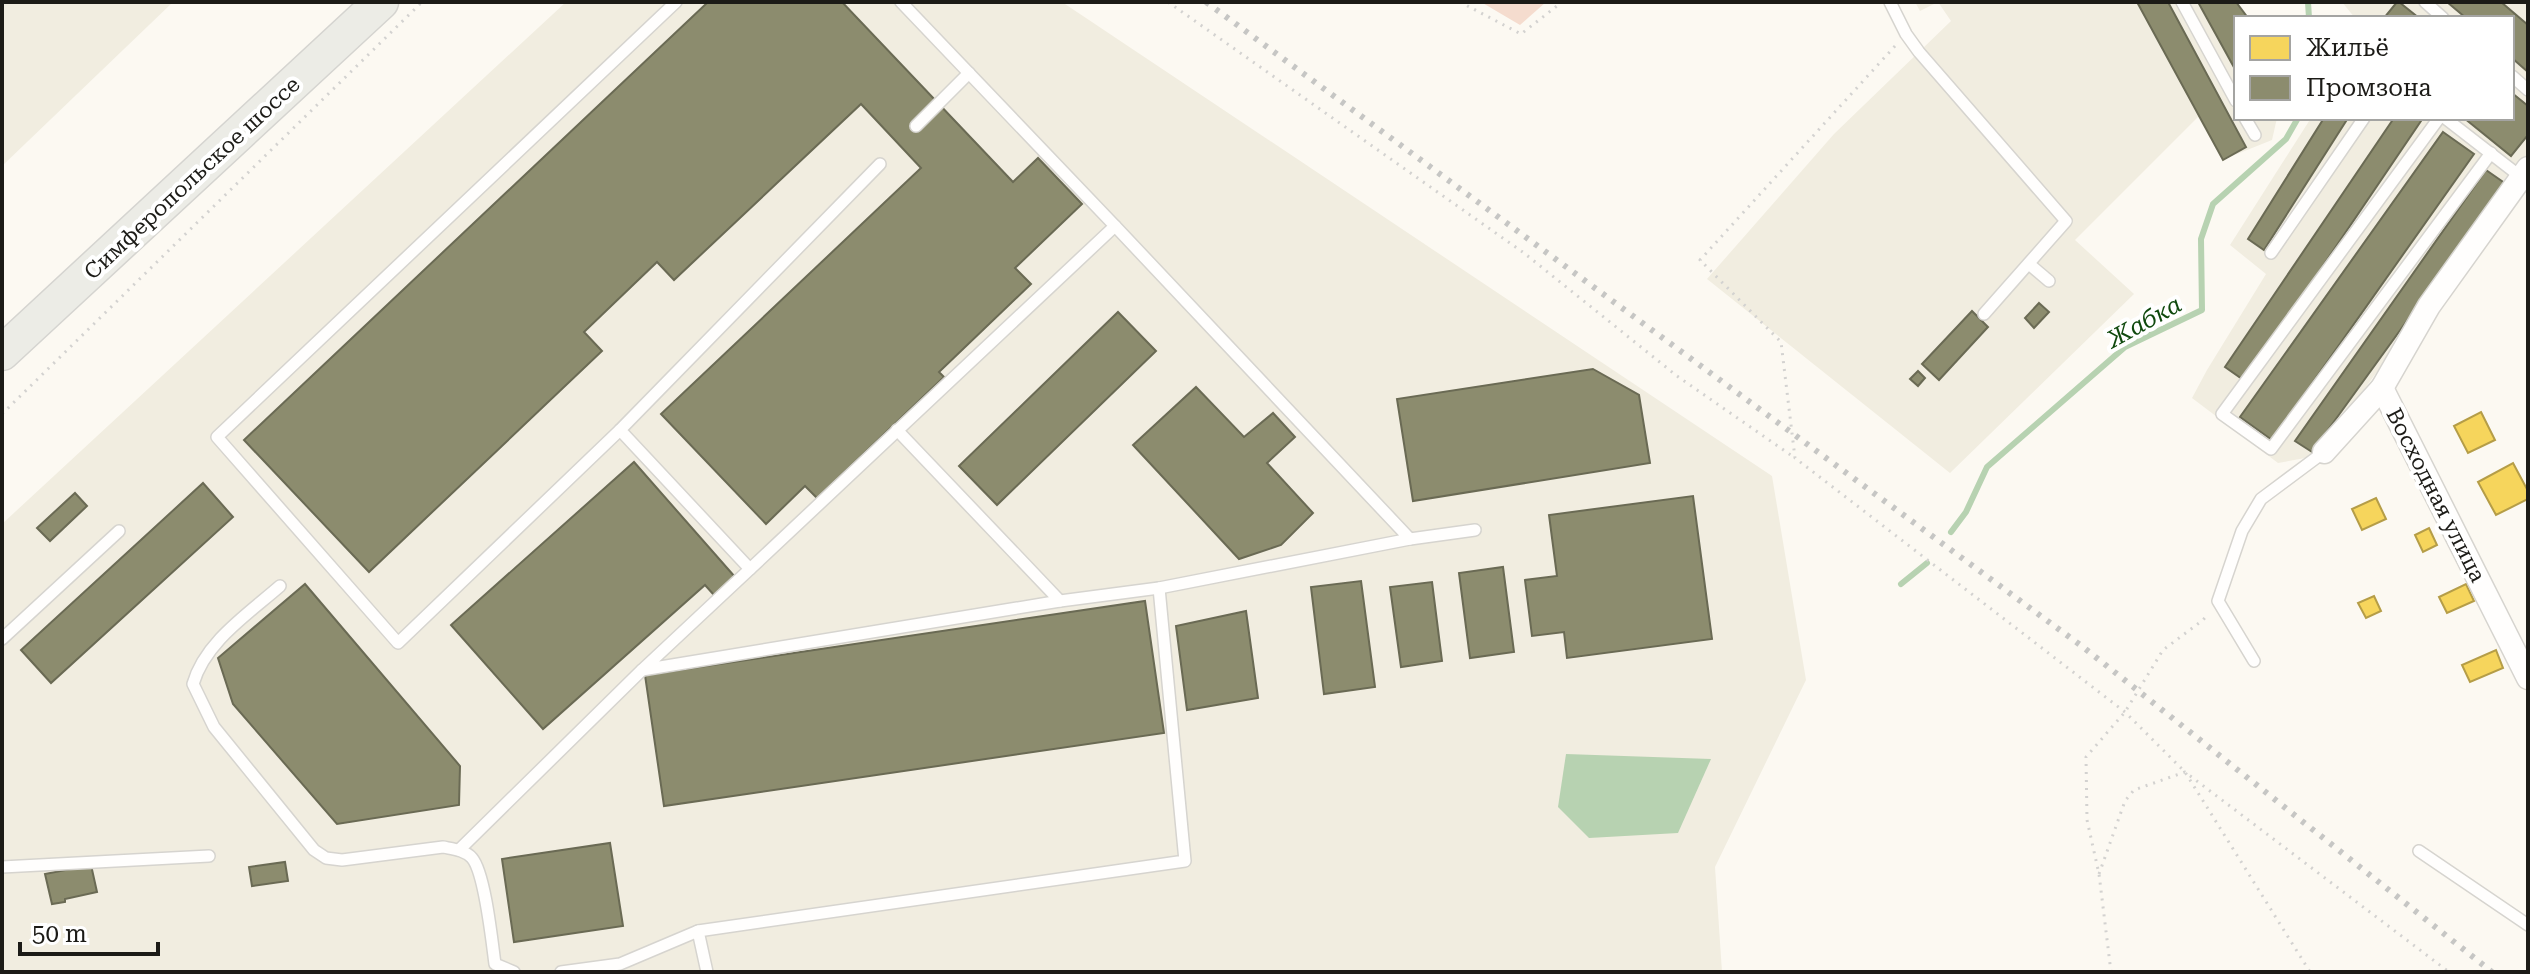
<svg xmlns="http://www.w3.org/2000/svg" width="2530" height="974" viewBox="0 0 2530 974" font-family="'Roboto Serif',serif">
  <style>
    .built { fill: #f1ede0 }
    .green { fill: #f5dcce }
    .water { fill: #b7d2b1 }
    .homes { fill: #f6d55c; stroke: #b59d47; stroke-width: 2 }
    .industry { fill: #8c8c6e; stroke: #6a6a54; stroke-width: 2 }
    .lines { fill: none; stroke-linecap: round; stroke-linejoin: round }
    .stream { stroke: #b7d2b1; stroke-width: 6 }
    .lane-casing { stroke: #d6d4cf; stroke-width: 14 }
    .street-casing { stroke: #d6d4cf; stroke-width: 25 }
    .primary-casing { stroke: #d5d4d0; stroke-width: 37 }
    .path { stroke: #d3d2d0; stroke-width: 3; stroke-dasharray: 2 6; stroke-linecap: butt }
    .lane { stroke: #fffefd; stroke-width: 11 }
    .street { stroke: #fffefd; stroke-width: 22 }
    .primary { stroke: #ecece6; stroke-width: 34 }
    .rail { stroke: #c6c6c4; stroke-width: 6; stroke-dasharray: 4 8; stroke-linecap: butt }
    .labels { text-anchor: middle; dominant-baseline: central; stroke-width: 8; stroke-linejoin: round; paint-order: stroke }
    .street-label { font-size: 22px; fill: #1c1b17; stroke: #fff }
    .water-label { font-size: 24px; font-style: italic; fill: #0f490d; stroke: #fff }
  </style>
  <rect width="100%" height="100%" fill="#fcf9f2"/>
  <g class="built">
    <polygon points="2,2 173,2 2,166"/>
    <polygon points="566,2 1062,2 1772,476 1806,680 1715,867 1722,972 2,972 2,524"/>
    <polygon points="1915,2 2232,2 2236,18 2236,118 2277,118 2272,140 2222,160 2198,117 2075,240 2134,294 1950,473 1707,279 1834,134 1951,21 1938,2 1920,11"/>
    <polygon points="2342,2 2528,2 2528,163 2316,456 2278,463 2192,398 2207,370 2266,274 2230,245 2311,118 2512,118 2512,18 2355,18"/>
  </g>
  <polygon class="green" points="1481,2 1546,2 1520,25"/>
  <polygon class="water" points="1566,754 1711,759 1678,833 1589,838 1558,807"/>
  <g class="homes">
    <polygon points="2481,412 2495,440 2468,453 2454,426"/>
    <polygon points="2513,463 2528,491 2528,499 2496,515 2478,482"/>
    <polygon points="2376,498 2386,519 2362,530 2352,509"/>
    <polygon points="2429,528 2437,545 2423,552 2415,535"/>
    <polygon points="2466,584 2474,601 2447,613 2439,597"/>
    <polygon points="2374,596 2381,611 2366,618 2358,603"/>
    <polygon points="2496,650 2503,668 2470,682 2462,665"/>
  </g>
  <g class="industry">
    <polygon points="708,2 842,2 1013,182 1038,158 1082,204 1015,268 1031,284 939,372 944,377 817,498 805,486 766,524 661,414 921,168 861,104 674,280 657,262 584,332 602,351 369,572 244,440"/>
    <polygon points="2137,2 2168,2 2246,147 2223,160"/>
    <polygon points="2198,2 2236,2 2248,18 2236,18 2236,71"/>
    <polygon points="2397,2 2399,2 2419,18 2384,18"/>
    <polygon points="2447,2 2501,2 2528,25 2528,72 2512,58 2512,18 2466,18"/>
    <polygon points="2512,93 2528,106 2528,135 2511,156 2464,118 2512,118"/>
    <polygon points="2324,118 2348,118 2264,250 2248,239"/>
    <polygon points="2394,118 2423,118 2245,381 2225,367"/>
    <polygon points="2443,132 2474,154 2272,440 2240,417"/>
    <polygon points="2486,170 2506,184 2312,452 2295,441"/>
    <polygon points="2039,303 2049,312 2034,328 2025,318"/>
    <polygon points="1972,311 1988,327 1939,380 1922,364"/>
    <polygon points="1118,312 1156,351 997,505 959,466"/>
    <polygon points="1593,369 1639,395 1650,463 1413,501 1397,399"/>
    <polygon points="1918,371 1925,378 1918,386 1910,379"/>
    <polygon points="1196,387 1244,437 1273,413 1295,437 1267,463 1313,513 1281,545 1239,559 1133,445"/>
    <polygon points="634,462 735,577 714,595 705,585 543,729 451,625"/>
    <polygon points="203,483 233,517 51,683 21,650"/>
    <polygon points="75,493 87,506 50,541 37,528"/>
    <polygon points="1693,496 1712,639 1567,658 1564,632 1532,636 1525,580 1557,576 1549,515"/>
    <polygon points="1503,567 1514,652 1470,658 1459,573"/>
    <polygon points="1361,581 1375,687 1324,694 1311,587"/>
    <polygon points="1432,582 1442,661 1401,667 1390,587"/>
    <polygon points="305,584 460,766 459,805 337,824 233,704 218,658"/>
    <polygon points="1145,601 1164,733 664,806 645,675"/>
    <polygon points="1246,611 1258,698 1187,710 1176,626"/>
    <polygon points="610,843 623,926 514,942 502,859"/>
    <polygon points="285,862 288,881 252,886 249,867"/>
    <polygon points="91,865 97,892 65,899 65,902 52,904 45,874"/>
  </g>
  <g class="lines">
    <g class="stream">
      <polyline points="2308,2 2309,18"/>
      <polyline points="1951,532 1966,512 1987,467 2125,347 2202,310 2201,239 2213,204 2286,139 2298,118"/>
      <polyline points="1901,584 1927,563"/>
    </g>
    <defs>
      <g id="lane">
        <polyline points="1890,2 1906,34 1919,52 2066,221 1984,314"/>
        <polyline points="2182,2 2236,101"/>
        <polyline points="2425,2 2443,18"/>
        <polyline points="2512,76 2528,90"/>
        <polyline points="2245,118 2255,135"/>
        <polyline points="2439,118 2222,414 2271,449 2491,153"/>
        <polyline points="2445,118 2521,177"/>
        <polyline points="916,126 969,73"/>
        <polyline points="880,164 620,430 750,569 1115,226 901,2"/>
        <polyline points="2271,253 2364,118"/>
        <polyline points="2029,264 2049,281"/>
        <polyline points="620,430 398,643 217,437 676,2"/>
        <polyline points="897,430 1060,601 1159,588 1410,539 1115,226"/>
        <polyline points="1410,539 1475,530"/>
        <polyline points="750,569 642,670 1060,601"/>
        <path d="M280,586C248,614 205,642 193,684L214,727L314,850L326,858L342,860L443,847C453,849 465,850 472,858C485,873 492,942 495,964L514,972"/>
        <polyline points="2,639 119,531"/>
        <polyline points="2254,661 2218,601 2242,531 2261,499 2324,452"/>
        <polyline points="459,850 642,670"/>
        <polyline points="2419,851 2528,925"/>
        <polyline points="2,867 209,856"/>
        <polyline points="561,972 620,964 698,931"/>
        <polyline points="707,972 698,931 1185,861 1159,588"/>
      </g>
      <g id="street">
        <polyline points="2382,388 2528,678"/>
        <polyline points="2324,452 2382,388 2429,306 2528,168"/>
      </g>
      <polyline id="primary" points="2,353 381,2"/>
    </defs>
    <use href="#lane" class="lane-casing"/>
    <use href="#street" class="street-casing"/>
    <use href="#primary" class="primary-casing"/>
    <g class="path">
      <polyline points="1168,2 1524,253 1677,376 1795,458"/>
      <polyline points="1460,2 1521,34 1562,2"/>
      <polyline points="1895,46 1700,260 1781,342 1795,458 2125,712 2185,772 2310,972"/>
      <polyline points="2,414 422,2"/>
      <polyline points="2099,874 2125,801 2134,790 2185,772 2449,972"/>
      <polyline points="2111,972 2099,874 2087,820 2086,757 2125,712 2163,650 2203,620 2208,614"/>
    </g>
    <use href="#lane" class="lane"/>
    <use href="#street" class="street"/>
    <use href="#primary" class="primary"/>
    <polyline class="rail" points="1206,2 2083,647 2492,972"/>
  </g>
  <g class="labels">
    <g class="street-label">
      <text transform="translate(192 178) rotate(-43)">Симферопольское шоссе</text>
      <text transform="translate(2436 495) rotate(63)">Восходная улица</text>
    </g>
    <g class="water-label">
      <text transform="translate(2144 322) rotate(-29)">Жабка</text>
    </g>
  </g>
  <rect width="2530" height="974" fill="none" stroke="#1c1b17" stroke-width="8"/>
  <rect x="2234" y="16" width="280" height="104" fill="#ffffff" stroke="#a4a4a2" stroke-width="2"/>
  <rect x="2250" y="36" width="40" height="24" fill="#f6d55c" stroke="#a4a4a2" stroke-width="2"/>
  <text x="2306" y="56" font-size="24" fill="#1c1b17">Жильё</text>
  <rect x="2250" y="76" width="40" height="24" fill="#8c8c6e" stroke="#a4a4a2" stroke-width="2"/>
  <text x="2306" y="96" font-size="24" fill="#1c1b17">Промзона</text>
  <path d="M20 942v12h138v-12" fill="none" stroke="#1c1b17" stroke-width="4"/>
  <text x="32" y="942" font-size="24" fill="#1c1b17" stroke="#ffffff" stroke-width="6" paint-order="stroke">50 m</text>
</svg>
